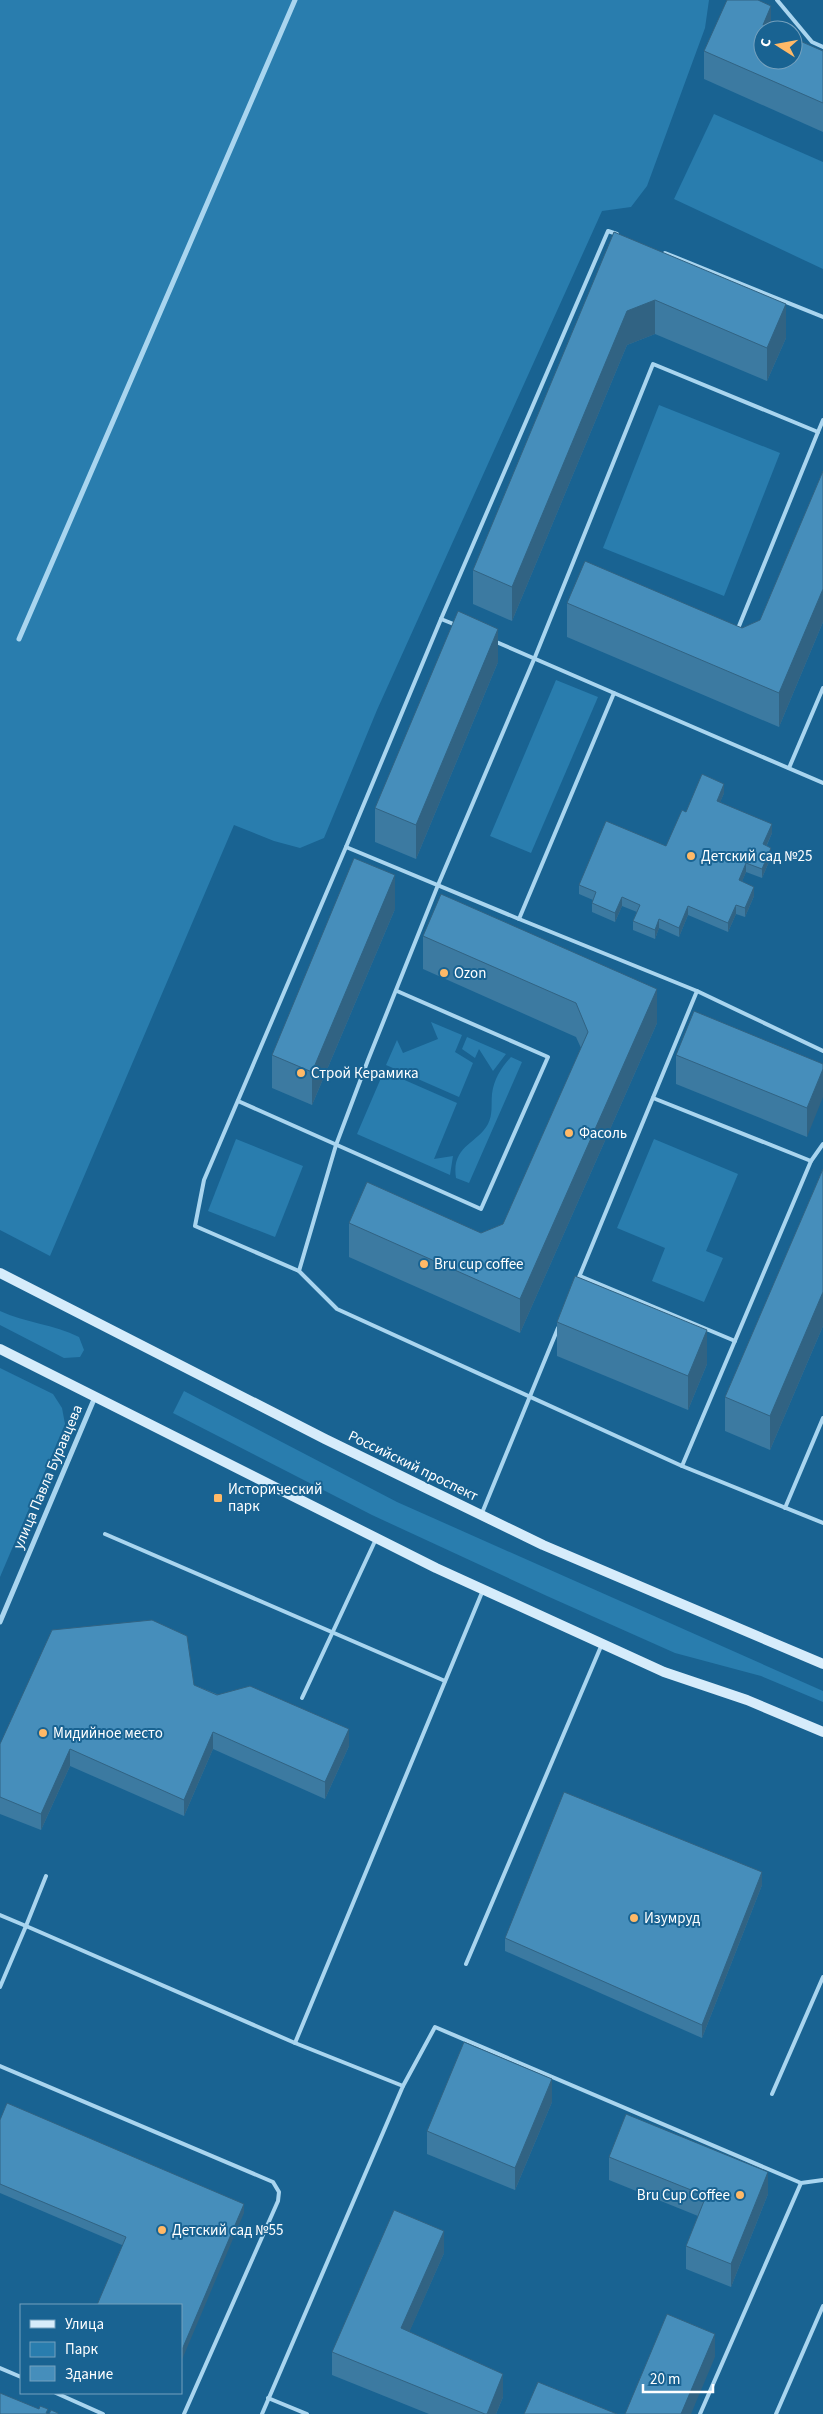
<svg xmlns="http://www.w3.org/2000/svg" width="823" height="2414" viewBox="0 0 823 2414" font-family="'Source Sans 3',sans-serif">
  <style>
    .green { fill: #297dae }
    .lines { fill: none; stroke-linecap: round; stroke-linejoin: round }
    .service { stroke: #a9d5ef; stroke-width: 4 }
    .minor { stroke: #a9d5ef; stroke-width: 5 }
    .secondary { stroke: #d6ecfb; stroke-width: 10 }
    .wall { fill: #3c7aa1 }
    .shaded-wall { fill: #316383 }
    .building { fill: #468ebb; stroke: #316383 }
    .poi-dot { fill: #ffb967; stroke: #196392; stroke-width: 2 }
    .labels { text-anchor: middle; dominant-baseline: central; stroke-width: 4; stroke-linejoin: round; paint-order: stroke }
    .poi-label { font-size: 15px; fill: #fff; stroke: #196392; text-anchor: start }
    .street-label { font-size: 15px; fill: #fff; stroke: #196392 }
  </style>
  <rect width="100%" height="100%" fill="#196392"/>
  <g class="green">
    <polygon points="0,0 709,0 705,28 647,186 631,207 602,211 377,710 324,838 300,848 274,841 234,825 50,1256 0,1230"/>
    <polygon points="714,114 823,162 823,269 674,199"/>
    <polygon points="659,405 780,453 724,596 603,548"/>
    <polygon points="556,680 598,697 531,853 490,836"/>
    <polygon points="431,1022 462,1035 455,1052 473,1063 459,1097 386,1065 397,1040 403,1053 438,1039"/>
    <polygon points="467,1037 506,1054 493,1071 479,1049 475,1058 462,1049"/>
    <path d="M511,1057L522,1062L469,1183L456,1178C451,1146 477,1144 488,1124C493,1114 491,1105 492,1094C494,1079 501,1068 511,1057Z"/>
    <polygon points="384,1071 457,1103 434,1159 453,1156 450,1175 357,1134"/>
    <polygon points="236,1139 303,1166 275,1237 208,1211"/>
    <polygon points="654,1139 738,1174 706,1251 723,1258 704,1302 652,1281 665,1248 617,1228"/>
    <path d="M0,1311C25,1323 54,1324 79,1337L84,1350L80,1357L64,1358L0,1325Z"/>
    <polygon points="0,1368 53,1394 62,1408 65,1424 0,1577"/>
    <polygon points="184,1391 397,1502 823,1691 823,1702 761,1676 675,1653 547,1596 372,1515 173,1413"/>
  </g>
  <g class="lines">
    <g class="service">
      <polyline points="777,0 812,42 823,47"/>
      <polyline points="665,253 823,317"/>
      <polyline points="823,420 818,432 653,364 535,657 438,885 368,1060 336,1145 299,1271 337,1309 682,1466 823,1523"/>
      <polyline points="441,619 346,847 519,919"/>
      <polyline points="456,625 441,619 608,231 617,234"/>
      <polyline points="737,631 818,432"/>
      <polyline points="494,641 614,693"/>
      <polyline points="789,768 823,688"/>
      <polyline points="823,783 614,693 519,919 697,991 823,1051"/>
      <polyline points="653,1098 811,1161"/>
      <polyline points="238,1101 481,1209 548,1057 397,991"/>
      <polyline points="299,1271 195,1226 204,1180 346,847"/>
      <polyline points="580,1276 735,1341"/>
      <polyline points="577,1282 697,991"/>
      <polyline points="682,1466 811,1161 823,1144"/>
      <polyline points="785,1508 823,1418"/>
      <polyline points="482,1513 558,1328"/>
      <polyline points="105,1534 445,1681"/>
      <polyline points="302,1698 376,1539"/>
      <polyline points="0,1915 26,1926 46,1876"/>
      <polyline points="466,1964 602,1644"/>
      <polyline points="0,1987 26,1926 295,2043 403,2086 262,2414"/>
      <polyline points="295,2043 483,1590"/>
      <polyline points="0,2066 273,2182 279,2192 278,2201 184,2414"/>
      <polyline points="403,2086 435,2027 801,2183"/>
      <polyline points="772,2094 823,1977"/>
      <polyline points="0,2368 21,2377"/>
      <polyline points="56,2393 103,2414"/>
      <polyline points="268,2398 307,2414"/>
      <polyline points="700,2414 801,2183 823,2180"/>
      <polyline points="776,2414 823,2306"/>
    </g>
    <g class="minor">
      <polyline points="19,639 295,0"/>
      <polyline points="0,1622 95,1397"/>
    </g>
    <g class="secondary">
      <polyline points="0,1273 325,1439 543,1545 823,1664"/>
      <polyline points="0,1349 436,1568 664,1672 747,1700 823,1732"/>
    </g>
  </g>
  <g class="wall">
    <polygon points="771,28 823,51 823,132 704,79 704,51"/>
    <polygon points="614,232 786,338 767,381 655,334 627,345 512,621 473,604 473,570"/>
    <polygon points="823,471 823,622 779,727 567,637 567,603 742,628 760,620"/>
    <polygon points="498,662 416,859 375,842 375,808"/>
    <polygon points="724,793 720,802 772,833 767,845 771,857 762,878 746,872 742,881 754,896 745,917 736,914 728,932 688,915 679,937 659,928 655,939 633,930 633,921 637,912 622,906 615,922 592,912 592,903 593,900 579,894 579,885 666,846 686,812"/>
    <polygon points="395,909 312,1105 272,1088 272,1055"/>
    <polygon points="423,936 657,1023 520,1333 349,1257 349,1223 481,1233 503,1224 581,1048 576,1037 423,969"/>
    <polygon points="676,1055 823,1064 807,1137 676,1084"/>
    <polygon points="823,1169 823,1326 770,1450 725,1431 725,1397"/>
    <polygon points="557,1322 707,1364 688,1410 557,1356"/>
    <polygon points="194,1685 349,1746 325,1799 213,1749 184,1816 70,1766 41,1830 0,1814 0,1744"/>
    <polygon points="762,1885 702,2038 505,1951 505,1938"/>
    <polygon points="552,2102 515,2190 427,2154 427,2131"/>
    <polygon points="0,2120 244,2213 122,2245 0,2193"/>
    <polygon points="609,2157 768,2194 731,2287 686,2269 686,2246 698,2216 609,2180"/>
    <polygon points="444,2253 409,2332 503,2397 496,2414 429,2414 332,2375 332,2352"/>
  </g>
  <g class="shaded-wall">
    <polygon points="771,6 771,30 763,25"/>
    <polygon points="655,300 655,334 627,345 512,621 512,587 627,311"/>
    <polygon points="786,304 786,338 767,381 767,348"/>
    <polygon points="823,589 823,622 779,727 779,693"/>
    <polygon points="498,629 498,662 416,859 416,825"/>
    <polygon points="724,784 724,793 717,810 717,801"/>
    <polygon points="772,824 772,833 763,853 763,844"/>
    <polygon points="771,848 771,857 762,878 762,869"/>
    <polygon points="746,863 746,872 739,889 739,880"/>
    <polygon points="395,875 395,909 312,1105 312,1072"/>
    <polygon points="754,887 754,896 745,917 745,908"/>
    <polygon points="622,897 622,906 615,922 615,913"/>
    <polygon points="736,905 736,914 728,932 728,923"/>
    <polygon points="688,906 688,915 679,937 679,928"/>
    <polygon points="659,919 659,928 655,939 655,930"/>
    <polygon points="657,989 657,1023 520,1333 520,1299"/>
    <polygon points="823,1069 823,1097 807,1137 807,1108"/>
    <polygon points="823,1292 823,1326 770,1450 770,1416"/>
    <polygon points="707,1330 707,1364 688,1410 688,1376"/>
    <polygon points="349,1729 349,1746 325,1799 325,1782"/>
    <polygon points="213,1732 213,1749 184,1816 184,1800"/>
    <polygon points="70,1749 70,1766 41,1830 41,1814"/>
    <polygon points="762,1872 762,1885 702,2038 702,2025"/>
    <polygon points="552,2079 552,2102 515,2190 515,2168"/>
    <polygon points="768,2172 768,2194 731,2287 731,2264"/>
    <polygon points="244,2204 244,2213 181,2362 181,2352"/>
    <polygon points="444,2231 444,2253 401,2351 401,2328"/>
    <polygon points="715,2334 715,2357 691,2414 681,2414"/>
    <polygon points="503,2374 503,2397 496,2414 487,2414"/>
  </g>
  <g class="building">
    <polygon points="727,0 758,0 771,6 763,25 775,30 763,30 763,60 793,60 793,38 823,51 823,103 704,51"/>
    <polygon points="614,232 786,304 767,348 655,300 627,311 512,587 473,570"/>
    <polygon points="823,471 823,589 779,693 567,603 585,561 742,628 760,620"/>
    <polygon points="458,611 498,629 416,825 375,808"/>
    <polygon points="702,774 724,784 717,801 772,824 763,844 771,848 762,869 746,863 739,880 754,887 745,908 736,905 728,923 688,906 679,928 659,919 655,930 633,921 640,905 622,897 615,913 592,903 596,892 579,885 606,821 666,846 682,810 686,812"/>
    <polygon points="354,858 395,875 312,1072 272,1055"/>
    <polygon points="441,894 657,989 520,1299 349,1223 367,1182 481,1233 503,1224 588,1032 576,1003 423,936"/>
    <polygon points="694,1011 823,1064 823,1069 807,1108 676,1055"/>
    <polygon points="823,1169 823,1292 770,1416 725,1397"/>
    <polygon points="575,1276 707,1330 688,1376 557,1322"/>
    <polygon points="152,1620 187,1636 194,1685 217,1695 250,1686 349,1729 325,1782 213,1732 184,1800 70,1749 41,1814 0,1797 0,1744 52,1630"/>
    <polygon points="564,1792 762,1872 702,2025 505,1938"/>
    <polygon points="464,2042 552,2079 515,2168 427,2131"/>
    <polygon points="7,2103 244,2204 181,2352 181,2305 97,2305 126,2237 0,2184 0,2120"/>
    <polygon points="626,2114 768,2172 731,2264 686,2246 706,2196 609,2157"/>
    <polygon points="394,2210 444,2231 401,2328 503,2374 487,2414 485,2414 332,2352"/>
    <polygon points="667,2314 715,2334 681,2414 625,2414"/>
    <polygon points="538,2382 617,2414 524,2414"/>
    <polygon points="0,2393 39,2409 40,2406 48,2409 46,2413 49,2414 51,2410 58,2413 58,2414 0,2414"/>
  </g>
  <g class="poi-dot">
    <circle cx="691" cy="856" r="5"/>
    <circle cx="444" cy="973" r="5"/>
    <circle cx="301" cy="1073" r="5"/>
    <circle cx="569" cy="1133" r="5"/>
    <circle cx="424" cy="1264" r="5"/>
    <rect x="213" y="1493" width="10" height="10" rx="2.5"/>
    <circle cx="43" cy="1733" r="5"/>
    <circle cx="634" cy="1918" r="5"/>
    <circle cx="740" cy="2195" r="5"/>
    <circle cx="162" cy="2230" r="5"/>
  </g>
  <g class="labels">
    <g class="poi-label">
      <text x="701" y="856">Детский сад №25</text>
      <text x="454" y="973">Ozon</text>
      <text x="311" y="1073">Строй Керамика</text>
      <text x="579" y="1133">Фасоль</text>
      <text x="434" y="1264">Bru cup coffee</text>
      <text x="228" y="1489">Исторический<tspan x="228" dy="17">парк</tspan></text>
      <text x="53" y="1733">Мидийное место</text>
      <text x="644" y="1918">Изумруд</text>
      <text x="730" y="2195" text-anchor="end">Bru Cup Coffee</text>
      <text x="172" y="2230">Детский сад №55</text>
    </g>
    <g class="street-label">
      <text transform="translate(413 1466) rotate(26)">Российский проспект</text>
      <text transform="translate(48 1477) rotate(-67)">улица Павла Буравцева</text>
    </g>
  </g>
  <rect x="20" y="2304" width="162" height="90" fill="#196392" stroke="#75a1be"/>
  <rect x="30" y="2320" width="25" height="8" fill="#d6ecfb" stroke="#75a1be"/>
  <text x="65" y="2329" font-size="15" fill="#ffffff">Улица</text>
  <rect x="30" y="2342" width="25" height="15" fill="#297dae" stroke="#75a1be"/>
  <text x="65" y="2354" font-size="15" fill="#ffffff">Парк</text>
  <rect x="30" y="2366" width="25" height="15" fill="#468ebb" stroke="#75a1be"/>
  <text x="65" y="2379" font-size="15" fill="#ffffff">Здание</text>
  <g transform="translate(778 45) rotate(281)"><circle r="24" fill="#196392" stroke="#75a1be"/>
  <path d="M0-4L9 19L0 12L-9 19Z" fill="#ffb967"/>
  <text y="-8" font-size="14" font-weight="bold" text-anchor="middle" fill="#ffffff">С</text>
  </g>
  <path d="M643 2384v8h70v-8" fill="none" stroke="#ffffff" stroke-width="2.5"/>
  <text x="650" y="2384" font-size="15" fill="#ffffff" stroke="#196392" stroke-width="4" paint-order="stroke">20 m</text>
</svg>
